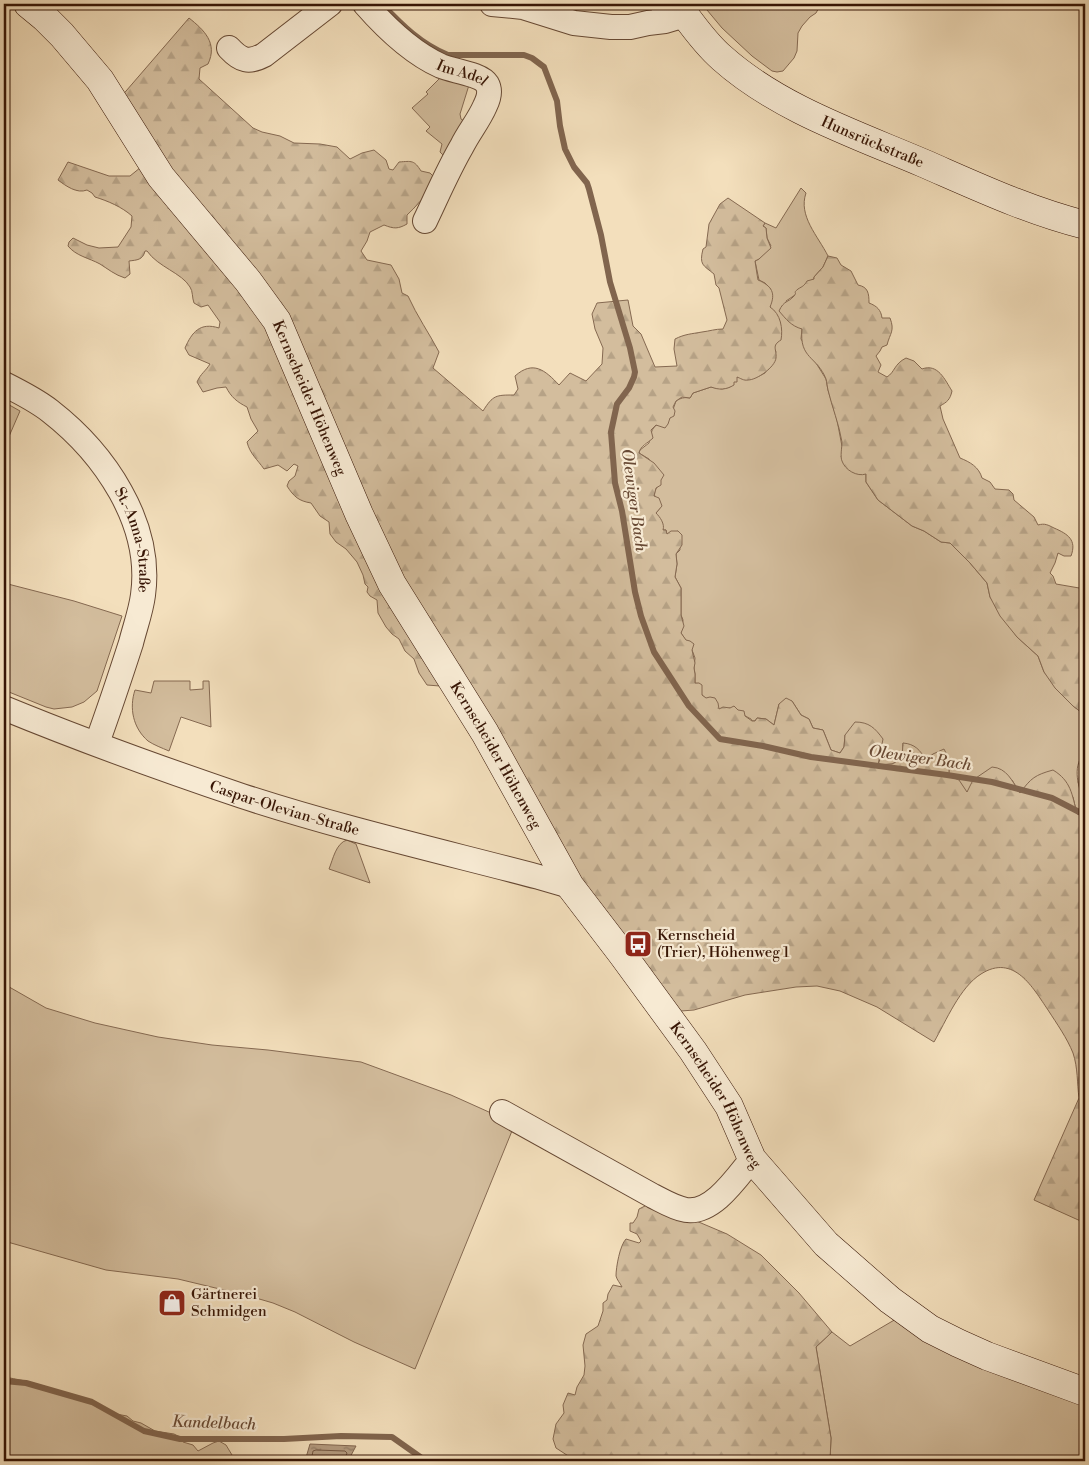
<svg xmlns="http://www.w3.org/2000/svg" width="1089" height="1465" viewBox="0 0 1089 1465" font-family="'Libre Bodoni',serif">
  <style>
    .grass { fill: #d3bd9d; stroke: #856951 }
    .forest { fill: url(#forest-firs); stroke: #856951 }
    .water { fill: url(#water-ripples); stroke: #81654e }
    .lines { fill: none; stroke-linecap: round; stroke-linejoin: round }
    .shore { stroke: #755842; stroke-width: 1 }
    .stream { stroke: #81654e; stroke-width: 6 }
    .street-casing { stroke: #664833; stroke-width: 26 }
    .secondary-casing { stroke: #371505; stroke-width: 29 }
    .street { stroke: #f7ead3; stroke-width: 24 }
    .secondary { stroke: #f7ead3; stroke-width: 28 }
    .labels { text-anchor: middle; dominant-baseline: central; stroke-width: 4.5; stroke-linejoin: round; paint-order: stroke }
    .street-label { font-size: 15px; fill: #371505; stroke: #f7ead3 }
    .poi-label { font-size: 15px; fill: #371505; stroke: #f7ead3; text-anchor: start }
    .water-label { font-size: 16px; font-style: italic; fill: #694a35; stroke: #f7ead3 }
  </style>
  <defs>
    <pattern id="forest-firs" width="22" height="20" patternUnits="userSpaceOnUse" patternTransform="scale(1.25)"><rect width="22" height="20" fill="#d3bd9d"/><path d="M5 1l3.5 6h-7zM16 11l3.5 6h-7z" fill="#b6a286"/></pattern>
    <pattern id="water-ripples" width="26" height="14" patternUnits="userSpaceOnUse" patternTransform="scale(1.25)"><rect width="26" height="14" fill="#b39a7e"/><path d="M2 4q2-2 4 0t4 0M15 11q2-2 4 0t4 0" fill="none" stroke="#927c65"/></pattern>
  </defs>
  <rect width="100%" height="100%" fill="#f3dfbc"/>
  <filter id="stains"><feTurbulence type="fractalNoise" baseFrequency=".004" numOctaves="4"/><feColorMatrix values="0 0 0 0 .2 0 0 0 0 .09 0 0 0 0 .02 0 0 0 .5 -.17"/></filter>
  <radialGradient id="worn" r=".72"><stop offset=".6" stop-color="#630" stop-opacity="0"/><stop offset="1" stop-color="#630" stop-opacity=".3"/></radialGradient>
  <g class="grass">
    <polygon points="702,4 821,4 816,13 810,17 802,26 798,33 797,51 794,58 783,71 777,72 772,71 752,56 722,28"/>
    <polygon points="446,72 469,85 460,114 461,119 468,124 445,157 440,152 442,144 426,131 430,127 412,108 428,94 426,92"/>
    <path d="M801,188L806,193C798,216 818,236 828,256L823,267L814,277V279L801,288L795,295L786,301L802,329L801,339L826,379L828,390L837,420L841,441L843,452L841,457L866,474V482L878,500L912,526L924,531L941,542L950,543L970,563L987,583L990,597L1017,637L1038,656L1044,672L1073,706L1085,715V752L1083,754L1078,782L1080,791L1085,798V815H1077L1073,797L1020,793L1012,780L967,792L949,776V759L933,754L926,760L903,743L902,759L892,764L878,765L882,753L845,735L844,747L840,753L831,750L823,730L813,728L809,719L801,715L792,701L779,704L774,725L766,719L757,718L755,721H752L751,719L730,708L719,710L702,695L695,683V674L694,668L695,658L692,650L681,633L683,620L681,615V588L675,577L677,564L676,554L680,550L678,531L667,535L666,530H663L656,513L660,508C656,500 651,494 658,486L649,459L639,453L640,450L649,443C652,425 654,426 670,418L676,401C681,398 684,397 690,398L693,393L711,387L722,389L730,387L737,377L759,376L765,373L776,352L774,348L776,343L770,307V288L765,283L759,280L755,261L759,259L771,246L767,238L766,228L763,226L765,223L776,228Z"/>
    <polygon points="4,402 20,411 4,448"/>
    <polygon points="4,583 74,601 122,616 97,691 84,702 72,707 54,709 46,707 4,690"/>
    <path d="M154,681H190V690L203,689V681H209L211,727L181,717L169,751C162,748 154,745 148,741C133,728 129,708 135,690L151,693Z"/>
    <path d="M347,840L356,844L370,883L329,869C333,859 336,843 347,840Z"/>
    <polygon points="4,984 46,1008 95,1023 158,1037 212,1045 268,1050 361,1062 451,1095 500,1117 514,1126 415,1369 354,1342 295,1312 273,1303 249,1296 178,1279 106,1270 4,1241"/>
    <polygon points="896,1319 1085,1403 1085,1461 830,1461 831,1438 816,1347 832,1332 850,1346"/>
    <path d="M4,1377C29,1381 52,1387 75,1399L80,1397L87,1399L97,1407L108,1410L116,1414L127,1416L133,1421L141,1423L155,1431L174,1434L180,1437L183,1442L193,1445L198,1451L213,1443L219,1441L226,1445L232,1455L229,1461H4Z"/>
  </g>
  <g class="forest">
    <path d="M189,18C204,30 218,43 208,64L200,68L199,79L253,128L262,132L280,136L294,143L320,144L337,147L350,159L362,153L374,150L386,160L389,169L393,170L399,162C412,161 414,160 421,171L430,173L434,177L430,192C421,199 416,207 407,215V224C398,229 394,229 384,225L370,232L367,241L361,251L367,260L391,265L399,279L402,293L408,296C417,316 429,333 439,352L433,368L483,411C493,395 496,395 514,395L518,389L515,376C533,360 545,370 559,385L570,373L586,381L602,364L603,348L595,329L592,314L597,303L628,300L633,326L641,334L655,367L677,366L674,349L675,339C685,334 691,334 702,332C710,331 715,329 723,329L727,320L719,288L716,285L714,274C703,265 699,265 703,249L706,247L709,224L720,204L728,198L765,223L763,226L766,228L767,238L771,248L759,259L755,261L757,274L758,280C772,286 776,293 770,307C781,314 783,329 781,340C771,346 777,349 776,358C775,367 757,380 748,380C744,381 740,378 737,377V382H734V385C726,390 719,390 711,387L693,393L690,398L682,397L676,401L673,407L675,411L674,416L670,418L668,424L665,428L656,425L651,430L653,438C648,443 640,446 639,453L654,463L664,475L661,480V485L656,488L654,496L659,498L662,506L656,513C660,517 665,524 663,530H666L667,534L671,531H678L682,535V545L676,554L677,564L675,577L681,588V615L684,626L681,633L686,640L690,641L694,644L692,650L695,663L694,668L695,674V683H699L702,685V695L706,698L710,697L715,698L718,703L719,709L723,707L730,708L734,706L738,710L744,711L745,716L752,721H755L757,718L766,719L774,725L779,704L786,698L792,701L801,715L809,719L813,728L823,730L831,750L840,753L844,747L845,735L855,722C869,722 875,728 883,739L878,765L892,764L902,759L903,743C915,744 920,750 926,760L933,754L944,749L949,759V776L959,780L967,792L973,780L992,767C1007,768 1012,781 1020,793C1031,778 1035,775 1053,770C1071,781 1072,794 1077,814L1085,815V1223L1034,1200L1079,1098C1077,1083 1078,1068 1073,1053C1067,1038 1057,1024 1048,1010C1033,988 1014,953 981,974C960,987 946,1021 934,1042L877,1007L840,991L817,986L796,987L745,995L694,1010L681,1011L672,1005L440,686L427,685L419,673L414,659L405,651L399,639L392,634L386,627L378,613L377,600L370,596L367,592L368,587L365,584L363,575L357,562L346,549L336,542L330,534L329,522L320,516L311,503C299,501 294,497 287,486L289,481L295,476L298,466L294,464L287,471L278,465L264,469C257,459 250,454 247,442L258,431L251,419L247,407C237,402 231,397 226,387L217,388L203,392L197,382C201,373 205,372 210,364L189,355L185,348C192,332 200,322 219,328L220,322L208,305L201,307L194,303C192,298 193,291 190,287C182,273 158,267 147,251H145C143,260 137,260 129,261L130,274L125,278C115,275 108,269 100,264C89,258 76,256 68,246L69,242L73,238L87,245L99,248L118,247L131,227L132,216C122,207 108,201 95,197L92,193L87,190C77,194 66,186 58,180L68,162L109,176H130L146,163L120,98Z"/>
    <path d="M828,256L837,258L841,265L851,271L858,285C868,287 869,293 869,303C877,306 881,310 882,318H890C895,331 890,333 887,345L882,347L880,351L876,356L881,365L878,372L887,377C895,372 894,364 906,358L914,361L922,369C938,363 945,380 952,391C950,400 947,402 940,406L943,419L960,458C970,462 979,467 982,478L990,482L995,489L1009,490L1013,494L1014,500L1034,517L1038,525C1045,523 1048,525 1054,528C1068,534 1077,540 1071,556H1064L1058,553L1055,563L1050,573L1053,576L1056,584L1085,589L1082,597L1085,603V715L1073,706L1055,688L1044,672L1038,656L1017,637L1000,616L990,597L987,583L970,563L950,543L941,542L924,531L912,526L878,500L866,482V474C857,477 845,470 842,461C840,457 842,447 842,442C839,424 832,407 828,390C827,386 827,382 826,379C817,356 799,359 802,329C791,326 786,319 779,311C784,300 788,303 794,296C798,291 792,294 798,289C803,286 804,286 807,281L814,279V277L823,267Z"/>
    <path d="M1085,752V798C1076,784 1073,765 1085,752Z"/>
    <path d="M649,1201L727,1234L761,1255L799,1293L832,1332L816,1347L831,1438L830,1461H576L556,1448L553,1439L556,1424L564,1413L563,1405L568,1393L575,1395L577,1387L584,1375L585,1366L583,1345L586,1334L598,1326L603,1311V1303L607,1300L608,1294L613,1285L622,1287C620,1283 617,1280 616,1276C616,1267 620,1245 626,1239L639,1243L641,1241L637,1234L630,1231V1223H633L637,1217L639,1209L645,1206Z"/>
  </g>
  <polygon class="water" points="310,1444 356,1446 348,1461 305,1461"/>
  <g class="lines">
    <polyline class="shore" points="311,1461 313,1451 316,1450 345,1451 347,1453 344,1461"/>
    <g class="stream">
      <path d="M382,4C402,25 421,44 448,55H524L532,58L544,67L557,101L560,126L565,149L574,167L587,183L589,189L601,235L610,282L630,348L635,372L634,377L629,388L617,404L611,432L615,483L622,511L635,592L641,616L654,652L689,706L720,739L763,746L811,757L947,775L992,782L1052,798L1085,815"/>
      <polyline points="4,1381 26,1383 92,1402 144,1431 180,1439 284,1439 341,1436 392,1437 426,1461"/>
    </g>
    <defs>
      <g id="street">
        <path id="s1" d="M365,4C386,28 412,53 441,66C453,71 481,74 487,84C491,91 488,100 485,106C479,120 469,132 462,146C448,170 437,196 425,221"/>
        <polyline points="492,4 523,7 574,23 611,27 630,27 648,23 665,21 685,15"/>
        <path d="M229,48C241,61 249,63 264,55L330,4"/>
        <path id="s2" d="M4,384C20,392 36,400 50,411C104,453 153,523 143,595C141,611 135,627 131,643C120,677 109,710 97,743"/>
        <path id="s3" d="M4,708C82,740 162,769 242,796C340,828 440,851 539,877L570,886"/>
        <path d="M502,1112L653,1196C663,1201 674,1208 686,1210C713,1214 737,1177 752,1159"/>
      </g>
      <g id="secondary">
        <path id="s4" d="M28,4L45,18L62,35L100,80L161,177L248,281L277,321L359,514L392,584L485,733L570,886L622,954L693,1051L729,1106L752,1159L826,1244L890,1300L930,1329L958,1343L987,1356L1085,1392"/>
        <polyline points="664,4 669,11 685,15"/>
        <path id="s5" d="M685,15C696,30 708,46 722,58C778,108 855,134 923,163C976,186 1029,211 1085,225"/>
      </g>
    </defs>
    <use href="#street" class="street-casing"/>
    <use href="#secondary" class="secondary-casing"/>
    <use href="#street" class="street"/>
    <use href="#secondary" class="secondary"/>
  </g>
  <defs>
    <symbol id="bus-square" viewBox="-11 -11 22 22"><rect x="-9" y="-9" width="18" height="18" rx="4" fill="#8f2418" stroke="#f7ead3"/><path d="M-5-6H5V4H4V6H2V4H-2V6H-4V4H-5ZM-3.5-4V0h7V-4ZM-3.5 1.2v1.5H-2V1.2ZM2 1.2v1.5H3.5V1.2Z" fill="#fff"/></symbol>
    <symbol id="shop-square" viewBox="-11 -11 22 22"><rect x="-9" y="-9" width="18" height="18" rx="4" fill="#8f2418" stroke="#f7ead3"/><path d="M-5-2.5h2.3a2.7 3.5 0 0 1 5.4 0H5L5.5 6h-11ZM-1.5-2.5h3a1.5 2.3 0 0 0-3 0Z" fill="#fff"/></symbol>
  </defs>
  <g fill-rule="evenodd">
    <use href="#bus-square" x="622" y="928" width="32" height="32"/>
    <use href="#shop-square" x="156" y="1287" width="32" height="32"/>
  </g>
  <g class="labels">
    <g class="street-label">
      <text stroke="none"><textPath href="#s1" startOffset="121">Im Adel</textPath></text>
      <text stroke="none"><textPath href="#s5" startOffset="230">Hunsrückstraße</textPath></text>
      <text stroke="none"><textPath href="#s4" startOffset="488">Kernscheider Höhenweg</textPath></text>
      <text stroke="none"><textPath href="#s2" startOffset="212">St.-Anna-Straße</textPath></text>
      <text stroke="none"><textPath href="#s4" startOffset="892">Kernscheider Höhenweg</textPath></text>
      <text stroke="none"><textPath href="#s3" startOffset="298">Caspar-Olevian-Straße</textPath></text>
      <text stroke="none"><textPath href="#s4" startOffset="1298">Kernscheider Höhenweg</textPath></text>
    </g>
    <g class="poi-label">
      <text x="657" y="935">Kernscheid<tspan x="657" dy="17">(Trier), Höhenweg 1</tspan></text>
      <text x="191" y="1294">Gärtnerei<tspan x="191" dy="17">Schmidgen</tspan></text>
    </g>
    <g class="water-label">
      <text transform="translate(634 500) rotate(82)">Olewiger Bach</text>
      <text transform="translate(920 758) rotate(8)">Olewiger Bach</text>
      <text transform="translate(214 1423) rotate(2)">Kandelbach</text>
    </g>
  </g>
  <rect width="1089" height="1465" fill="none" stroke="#f3dfbc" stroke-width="20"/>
  <rect x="5" y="5" width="1079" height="1455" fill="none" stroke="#371505" stroke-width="2.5"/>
  <rect x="10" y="10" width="1069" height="1445" fill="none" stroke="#371505"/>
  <rect width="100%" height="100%" filter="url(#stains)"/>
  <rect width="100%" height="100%" fill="url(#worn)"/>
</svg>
